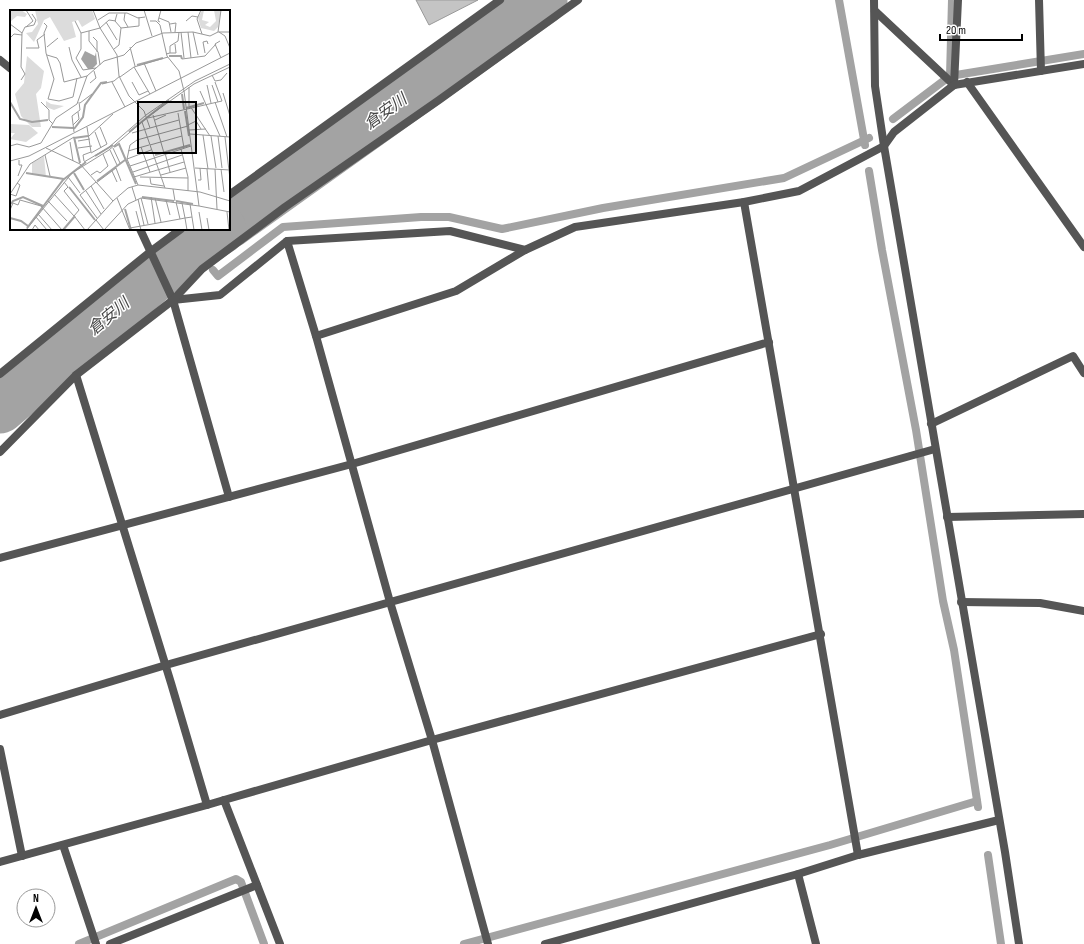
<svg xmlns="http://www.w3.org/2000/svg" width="1084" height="944" viewBox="0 0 1084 944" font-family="'Sofia Sans Condensed','Noto Sans JP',sans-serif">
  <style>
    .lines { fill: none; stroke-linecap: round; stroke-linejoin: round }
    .stream { stroke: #a3a3a3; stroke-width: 8 }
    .river { stroke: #a3a3a3; stroke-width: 49 }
    .building { fill: #c4c4c4; stroke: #999 }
    .street { stroke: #555; stroke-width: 8 }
    .labels { text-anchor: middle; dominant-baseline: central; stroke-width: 3; stroke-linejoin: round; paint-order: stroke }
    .water-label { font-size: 16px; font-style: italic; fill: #444; stroke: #fff }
    .inset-river { fill: none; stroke: #a3a3a3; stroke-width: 2 }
    .inset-road { fill: none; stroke: #999; stroke-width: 1 }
    .view { fill: #000; fill-opacity: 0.15; stroke: #000; stroke-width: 2 }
    .inset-edge { fill: none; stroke: #000; stroke-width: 2 }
  </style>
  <rect width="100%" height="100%" fill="#fff"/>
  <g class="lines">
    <g class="stream">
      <polyline points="839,0 865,145"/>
      <polyline points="950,76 952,0"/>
      <polyline points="893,119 950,76 1084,54"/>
      <polyline points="869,171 882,250 916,430 943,601 954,650 978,807"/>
      <polyline points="196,246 205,258"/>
      <polyline points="213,270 218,276 283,227 421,217 449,217 502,229 603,208 784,178 869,138"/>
      <polyline points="988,855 1001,944"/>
      <polyline points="79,944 236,879 241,882 264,944"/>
      <polyline points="464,944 830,845 977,801"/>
    </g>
    <g class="river">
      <polyline points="229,224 543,0"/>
      <polyline points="0,409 175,260 222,229"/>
    </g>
  </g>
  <polygon class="building" points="416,0 478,0 429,25"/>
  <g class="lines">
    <g class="street">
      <polyline points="874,0 875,86 884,146 1005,852 1019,944"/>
      <polyline points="1039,0 1041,71"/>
      <polyline points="875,11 954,85"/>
      <polyline points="0,60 11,69"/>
      <polyline points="967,82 1084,247"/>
      <polyline points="954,85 958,0"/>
      <polyline points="229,195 500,0"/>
      <polyline points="744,202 858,855"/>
      <polyline points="140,229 173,300 229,497"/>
      <polyline points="287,241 316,336 390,602 432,740 488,944"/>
      <polyline points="173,300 220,295 287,241 450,231 525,250 575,227 744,202 799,191 884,146 894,132 954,85 1084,64"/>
      <polyline points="316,336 456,291 525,250"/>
      <polyline points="0,374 150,252 181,229"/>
      <polyline points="76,375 171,683 207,805 224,800 280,944"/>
      <polyline points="931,424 1073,356 1084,373"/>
      <polyline points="0,452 76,375 173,300 202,269 285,207 439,100 578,0"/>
      <polyline points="947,517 1084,514"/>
      <polyline points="0,558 352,464 769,342"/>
      <polyline points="961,602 1040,603 1084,611"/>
      <polyline points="0,715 166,665 935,449"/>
      <polyline points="0,749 22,856"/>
      <polyline points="224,800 432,740 821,634"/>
      <polyline points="63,845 96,944"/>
      <polyline points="0,862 207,805"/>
      <polyline points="798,874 816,944"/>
      <polyline points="110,944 257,885"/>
      <polyline points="545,944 798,874 858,855 999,820"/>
    </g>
  </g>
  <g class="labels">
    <g class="water-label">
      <text transform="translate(386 112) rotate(-36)">倉安川</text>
      <text transform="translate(109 317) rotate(-40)">倉安川</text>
    </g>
  </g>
  <g transform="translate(10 10)">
    <rect width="220" height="220" fill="#fff"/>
    <path d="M0,0H11L17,4L15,7L7,6L0,12ZM25,0H82L85,9L72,17L68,10L62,12L66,27L54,31L40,7L34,10L24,32L16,23L22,22L28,14ZM192,0H194L192,10L199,12L195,15L200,17L206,11L204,0H211L208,17L204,21L191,18L188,8ZM17,46L34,61L31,78L26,84L31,117H22L11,106L5,84L14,73ZM36,91L41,94L54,96L44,100L36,97ZM0,114L19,115L28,123L16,132L0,129L5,123H0ZM34,146L36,167L22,163V153Z" fill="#dcdcdc"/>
    <path d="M75,41L85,46L86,42L87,54L82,59H78L71,49Z" fill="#a3a3a3"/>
    <path class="inset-river" d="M159,46H171L172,49M127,55L153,48M172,84L174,99M0,92L10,109L22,112L38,110M176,98L194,93M175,101L179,126M42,117L63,118M64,119L73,107L75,95L91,73L97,72M119,122L159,90M64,127L70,153M64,128L78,126M104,137L109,134L126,174M145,145L180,135M85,146L103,135M16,163L54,169M64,163L74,180M87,171L115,150M59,177L85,210M132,187L164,191M166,191L183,194M1,194L3,191L13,187L33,196M115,199L121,220M0,208L11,211L18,216M17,218L53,170L76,152M53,220L65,206"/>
    <path class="inset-road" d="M16,0L23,11L16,17M83,0L90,18L107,45L109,66L119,86L134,101L140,118M134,0L142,26M191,0L187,9L192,24M115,3L114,10L118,17M107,4L105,11L111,18M149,8L159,12L161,22M88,10L99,3H117L128,8L135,7M65,11L71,23M140,11H146L150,15L157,46L169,61L174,81L189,196L220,202M176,11L182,6L188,7M96,12L107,30M150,12L148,11L151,0M34,13L37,16L34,23L36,43L44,69L38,89L49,91L63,87L67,68M0,14L12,23M160,14L166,13L165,22M79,21V31L88,42L90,55M171,22L174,48M178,22L181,48M183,22L188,45M208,22L211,0M209,22L215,26L220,38M83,27L87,31V42M0,28L4,24L12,25M210,31L205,34L211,48M37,37L48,28M59,37L62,50L71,67M120,37L125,56M16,38H29L27,30L35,24M104,39L109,35L111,18L129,16V7M160,43H166L165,34M195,43L193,32L197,31L198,34M156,44L160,43V36L168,31L169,22M37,45L47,48L50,53L54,72L77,66M172,49L195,46L206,34M134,53L146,81M124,57L158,47M86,58L73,60L66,48L71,39V23L90,18L99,10L106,11M202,65L205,71L211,70L217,63M110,67L124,57L140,84M11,70L15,64L11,57L12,23L15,17L24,15L26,10L22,4M102,72L115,97M122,72L129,85L138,81M80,73L86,68L84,61M92,74L104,71L110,66M197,75L201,93M202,75L208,92M190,81L210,126M213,83L220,106M31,92L39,100V110L43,114M205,92L217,127M70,93L82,84M179,96V77M180,96L200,126M168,103L174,138M143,105L154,143M138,108L212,91L205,72M145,110L156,105M132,112L155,178M63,115L69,109L68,102M178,115L186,111L191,119M179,120L196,119M64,122L62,106L70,100L69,92M85,122L91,138M122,123L169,110M180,124L220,127M193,125L198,159M79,126L103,104M201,126L206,158M208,126L212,158M215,127L220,169M68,131L80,129M60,132L63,151M140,135L172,126M0,136L7,134L19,137L31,133L46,108L67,94L77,66L94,51L114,45L126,33L153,23L183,22L200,26L208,22H220M131,137L140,162M36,138L70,154L103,191L118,178L128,175L190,182L220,191M68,138L82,136M103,138L110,153M171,139L178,167V181M100,140L107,155M118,141L139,135M81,143L97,134L90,117M155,143L160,162M35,145L40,166M117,149L141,140M0,151L19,146L220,43M74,151L73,145L81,142L77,117M74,152L98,138L136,105L185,71L220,54M120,156L181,136M185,158L220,160M197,159L199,180M205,159L207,199M211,159L214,182M102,161L107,172M123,162L172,145M81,165L87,161L90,163L98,156L93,144M151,165L176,158M8,166L12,155H9V150M58,167L70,183M124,167L174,152M130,167L178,168M140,168L141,174L154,176M188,170H191L190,158M86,172L70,185L87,208M86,173L106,158L111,171M128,175L117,149L120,135L127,130L178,116M81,176L94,199M122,177L126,190M163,179L165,191M76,181L91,204M0,184L20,154L64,127M0,184L6,186L10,175L7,173M44,184L64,206L69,200L54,181L58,177L54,172M141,187L145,213M107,188L120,220M131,188L138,214M145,188L151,212M128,189L134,215M156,190L160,205M38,191L57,211M166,192L170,209L175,208L172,193M180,194L184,220M0,200L3,193L8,195L10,190L31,196L52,220M126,201L131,220M189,202L192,220M217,202L219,220M28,204L42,220M26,207L37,220M65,207L75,220M197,208L199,220M86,210L94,220M120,218L170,209M16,220L62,163L99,140L139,106L184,74L220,57M22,220L25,215L29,220M77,220L103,191M94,220L118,194L131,188L189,196M177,220L175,208L182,207"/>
    <path class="view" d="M128,92H186V143H128Z"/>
    <rect width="220" height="220" class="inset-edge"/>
  </g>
  <g transform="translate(36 908)"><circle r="19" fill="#ffffff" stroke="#999999"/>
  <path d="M0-3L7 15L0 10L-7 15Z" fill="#000000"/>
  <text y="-6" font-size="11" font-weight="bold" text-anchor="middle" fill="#000000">N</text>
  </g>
  <path d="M940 34v6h82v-6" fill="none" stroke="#000000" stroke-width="2"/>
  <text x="946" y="34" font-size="12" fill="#000000" stroke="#ffffff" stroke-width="3" paint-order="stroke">20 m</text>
</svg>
